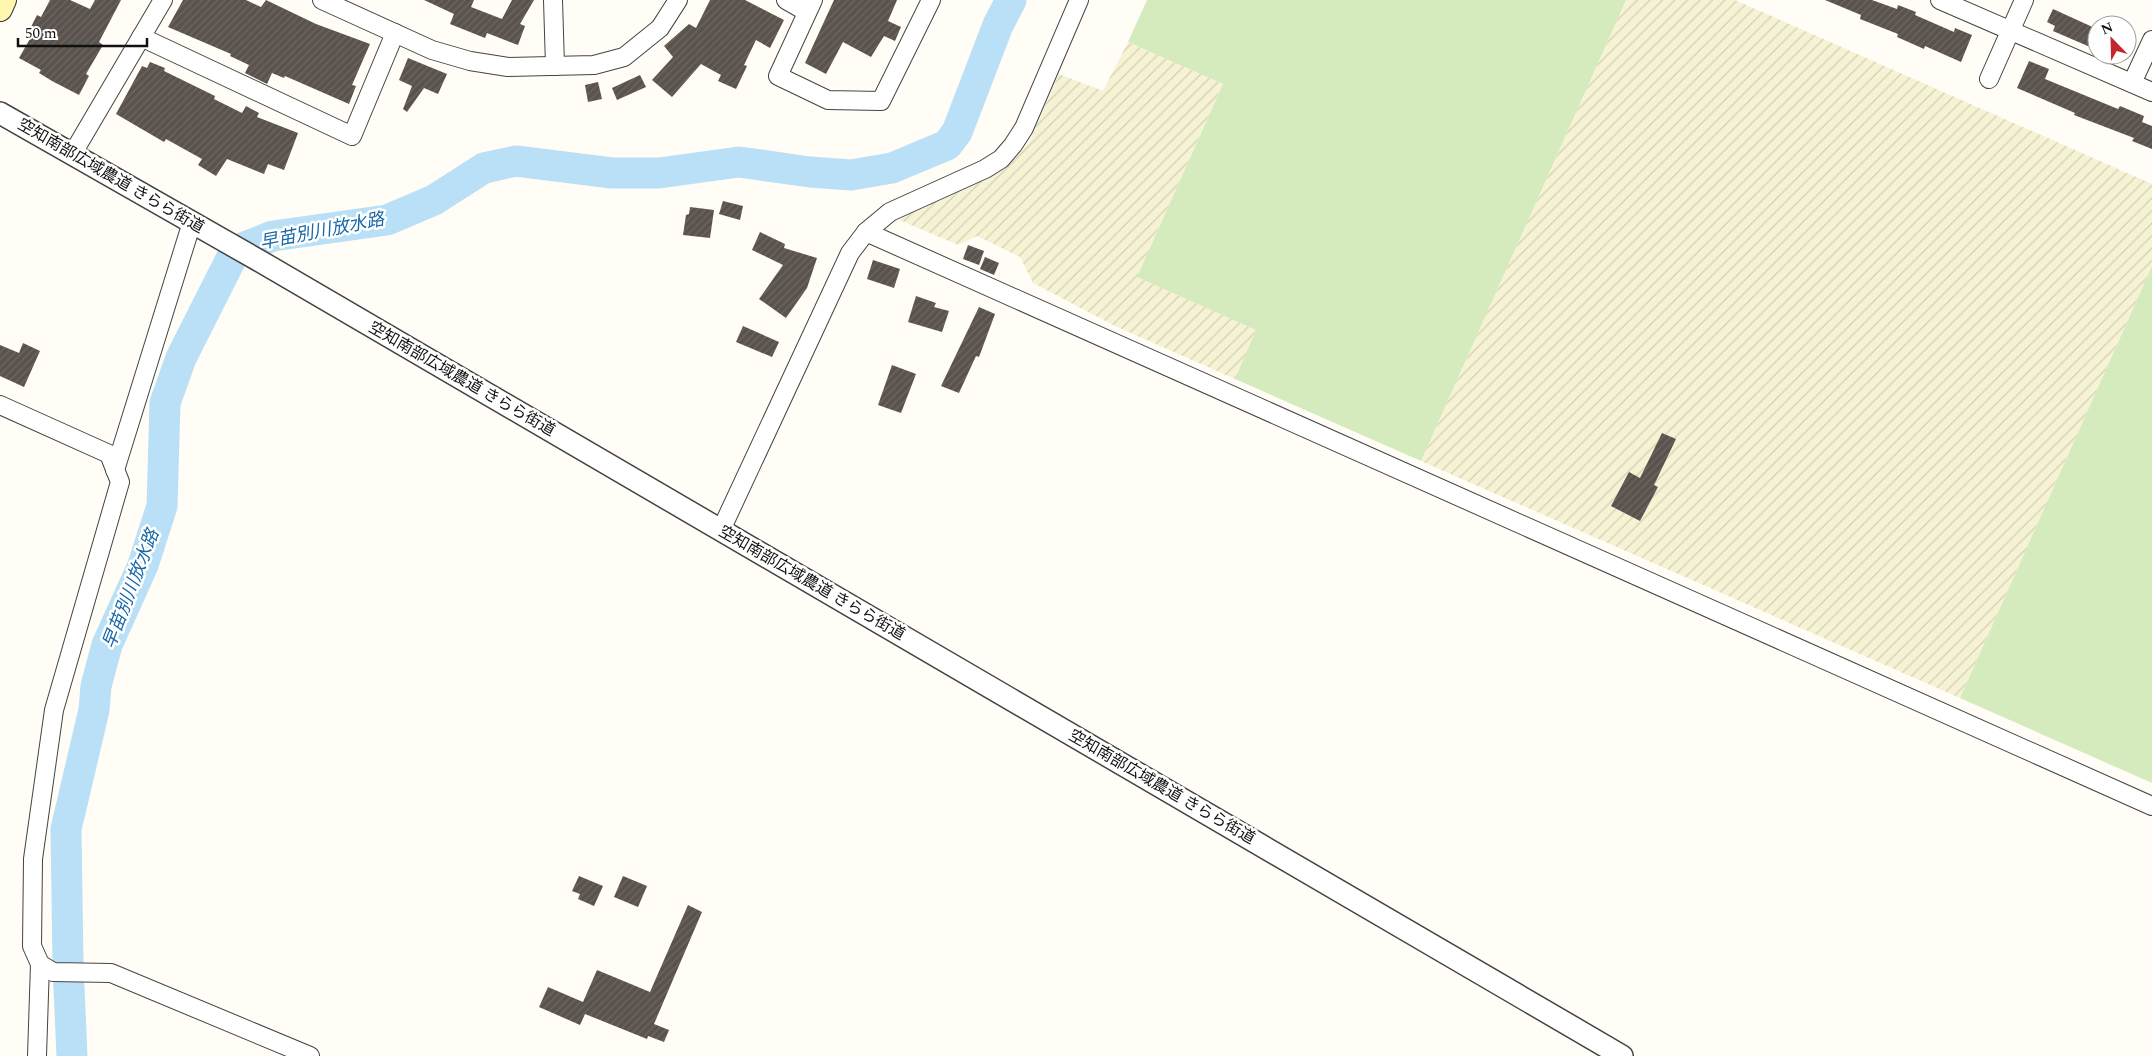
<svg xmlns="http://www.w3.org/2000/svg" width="2152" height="1056" viewBox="0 0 2152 1056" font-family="Spectral,'Noto Sans JP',serif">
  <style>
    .farmland { fill: url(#farmland-furrows) }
    .grass { fill: #d5ebbd }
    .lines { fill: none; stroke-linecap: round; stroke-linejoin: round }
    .river { stroke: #b9e0f7; stroke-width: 31 }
    .building { fill: url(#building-hatch) }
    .minor-casing { stroke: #444; stroke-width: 20 }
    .tertiary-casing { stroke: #444; stroke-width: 24 }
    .secondary-casing { stroke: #333; stroke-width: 26 }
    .minor { stroke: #fff; stroke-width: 18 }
    .tertiary { stroke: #fff; stroke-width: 21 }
    .secondary { stroke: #fff6b0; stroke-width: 24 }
    .labels { text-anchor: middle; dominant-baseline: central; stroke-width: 5; stroke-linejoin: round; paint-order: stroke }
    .street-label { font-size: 16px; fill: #111; stroke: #fff }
    .water-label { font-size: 18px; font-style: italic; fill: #1768a6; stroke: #fff }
  </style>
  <defs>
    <pattern id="farmland-furrows" width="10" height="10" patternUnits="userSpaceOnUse" patternTransform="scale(1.25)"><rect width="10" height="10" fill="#f6f3d4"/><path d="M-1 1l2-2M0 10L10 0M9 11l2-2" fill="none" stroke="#d2cfb5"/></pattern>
    <pattern id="building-hatch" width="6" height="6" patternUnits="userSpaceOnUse" patternTransform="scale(1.25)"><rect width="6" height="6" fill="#5a524d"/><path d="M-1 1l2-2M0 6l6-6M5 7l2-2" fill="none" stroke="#6d6662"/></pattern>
  </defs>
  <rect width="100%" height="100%" fill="#fffdf5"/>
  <g class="farmland">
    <polygon points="1626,0 1735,0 2152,184 2152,266 1960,698 1421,461"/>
    <polygon points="1128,42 1223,84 1137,277 1257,330 1235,379 1115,326 1033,283 1020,257 977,236 958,245 895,218 1004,170 1029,143 1059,74 1103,91"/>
  </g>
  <g class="grass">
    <polygon points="1147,0 1626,0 1421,461 1235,379 1256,330 1137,277 1223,84 1128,42"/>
    <polygon points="2152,266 2152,783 1960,698"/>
  </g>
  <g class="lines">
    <polyline class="river" points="72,1056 68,965 66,829 94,710 96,686 107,645 143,565 162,506 165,403 181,358 235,251 273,236 387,220 434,200 484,168 516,161 612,173 659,173 739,162 810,172 851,175 892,168 947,145 957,132 998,25 1011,0"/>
  </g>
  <g class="building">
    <polygon points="50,0 70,0 90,9 95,0 121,0 99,42 103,45 86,74 89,76 79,95 52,81 39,73 41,70 19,58 31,37 27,35 37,15 41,17"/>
    <polygon points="183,0 246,0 261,7 266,0 316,24 370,44 352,85 356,86 349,104 285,76 284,78 272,73 267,84 245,73 249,65 230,56 231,54 168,27"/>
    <polygon points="424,0 474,0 471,7 502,19 512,0 534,0 520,24 525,26 518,45 487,33 485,38 450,24 454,14"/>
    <polygon points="710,0 745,0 784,20 770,48 756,40 744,65 747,66 736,89 718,81 721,75 701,64 672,97 652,80 673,57 664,46 689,24 696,28"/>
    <polygon points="834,0 897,0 888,21 901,27 895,41 884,36 871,57 843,42 826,74 805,63"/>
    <polygon points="1825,0 1872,0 1897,9 1898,5 1916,12 1915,15 1954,32 1955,28 1972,35 1961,62 1925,46 1924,49 1897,37 1898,34 1860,19 1861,15"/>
    <polygon points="2053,9 2097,29 2097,50 2053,31 2055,26 2047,22"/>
    <polygon points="408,58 447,74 438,94 424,88 407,112 403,109 412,86 399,80"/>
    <polygon points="2029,61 2049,69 2045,79 2118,109 2120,106 2144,116 2142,122 2152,126 2152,149 2132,141 2134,138 2074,115 2075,113 2017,88"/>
    <polygon points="150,62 165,68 164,71 215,96 214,99 242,113 246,106 259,113 257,117 298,133 284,170 268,164 264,174 227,159 216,176 198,165 202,159 166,139 164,142 116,114 142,66 147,68"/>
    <polygon points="640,75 646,87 617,100 612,88"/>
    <polygon points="598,82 602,99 588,102 585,85"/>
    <polygon points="723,201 743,206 740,220 719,214"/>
    <polygon points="690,207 714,210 710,238 683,235 686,215 689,214"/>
    <polygon points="760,232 785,244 784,248 817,258 807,288 786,318 759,299 783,265 752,250"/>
    <polygon points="968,245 984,251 979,265 963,259"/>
    <polygon points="985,257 999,263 994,275 980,269"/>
    <polygon points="873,260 900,269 894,288 867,279"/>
    <polygon points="916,296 936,303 934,307 949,311 942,332 908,322"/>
    <polygon points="979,307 995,314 979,357 976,356 959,393 941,386"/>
    <polygon points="743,326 779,342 772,357 736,342"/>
    <polygon points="23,343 40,351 24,387 0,376 0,345 19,353"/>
    <polygon points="892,365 916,374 901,413 878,405"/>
    <polygon points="1662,433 1676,439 1654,485 1658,487 1640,521 1611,506 1629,472 1640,478"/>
    <polygon points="579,876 603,886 594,906 578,899 580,894 572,891"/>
    <polygon points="623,876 647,886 638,907 614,897"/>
    <polygon points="688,905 702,912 654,1024 669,1030 664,1042 648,1036 647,1039 585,1014 580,1025 539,1007 548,987 583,1002 597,970 650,992"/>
  </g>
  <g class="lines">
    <defs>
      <g id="minor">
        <polyline points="322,0 432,50 470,61 508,67 594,65 624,57 660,28 678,0"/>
        <polyline points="553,0 555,66"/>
        <polyline points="786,0 807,12"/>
        <polyline points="813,0 778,76 828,100 881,101 931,0"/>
        <polyline points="1940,0 2152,92"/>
        <polyline points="141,37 352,136 395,33"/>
        <polyline points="1989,79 2024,0"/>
        <polyline points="2132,83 2152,40"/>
        <polyline points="73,153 163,0"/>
        <polyline points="866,232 2152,806"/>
        <polyline points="0,405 109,454 120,482 54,710 33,859 32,946 40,964 53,972 111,973 310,1056"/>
        <polyline points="115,470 192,222"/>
        <polyline points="721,530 850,253 866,232 890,212 985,169 1001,159 1013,145 1024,128 1079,0"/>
        <polyline points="37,1056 40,964"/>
      </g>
      <polyline id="tertiary" points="0,113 258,260 1622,1056"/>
      <polyline id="secondary" points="0,9 4,0"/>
    </defs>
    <use href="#minor" class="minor-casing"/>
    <use href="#tertiary" class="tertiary-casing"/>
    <use href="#secondary" class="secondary-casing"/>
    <use href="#minor" class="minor"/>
    <use href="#tertiary" class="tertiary"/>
    <use href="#secondary" class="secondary"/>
  </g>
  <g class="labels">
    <g class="street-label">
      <text transform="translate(111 176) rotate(30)">空知南部広域農道 きらら街道</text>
      <text transform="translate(462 379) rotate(30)">空知南部広域農道 きらら街道</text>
      <text transform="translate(812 583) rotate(30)">空知南部広域農道 きらら街道</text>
      <text transform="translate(1162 787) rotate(30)">空知南部広域農道 きらら街道</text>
    </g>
    <g class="water-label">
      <text transform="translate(322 231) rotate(-11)">早苗別川放水路</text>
      <text transform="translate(131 589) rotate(-69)">早苗別川放水路</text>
    </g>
  </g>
  <g transform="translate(2112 40) rotate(337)"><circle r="24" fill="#ffffff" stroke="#a0a0a0"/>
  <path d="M0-4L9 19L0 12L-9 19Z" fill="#c4262e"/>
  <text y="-8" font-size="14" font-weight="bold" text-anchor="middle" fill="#111111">N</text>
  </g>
  <path d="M18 38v8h129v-8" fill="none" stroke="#111111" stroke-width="2.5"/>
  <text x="25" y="38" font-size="15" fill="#111111" stroke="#ffffff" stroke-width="4" paint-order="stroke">50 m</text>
</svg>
